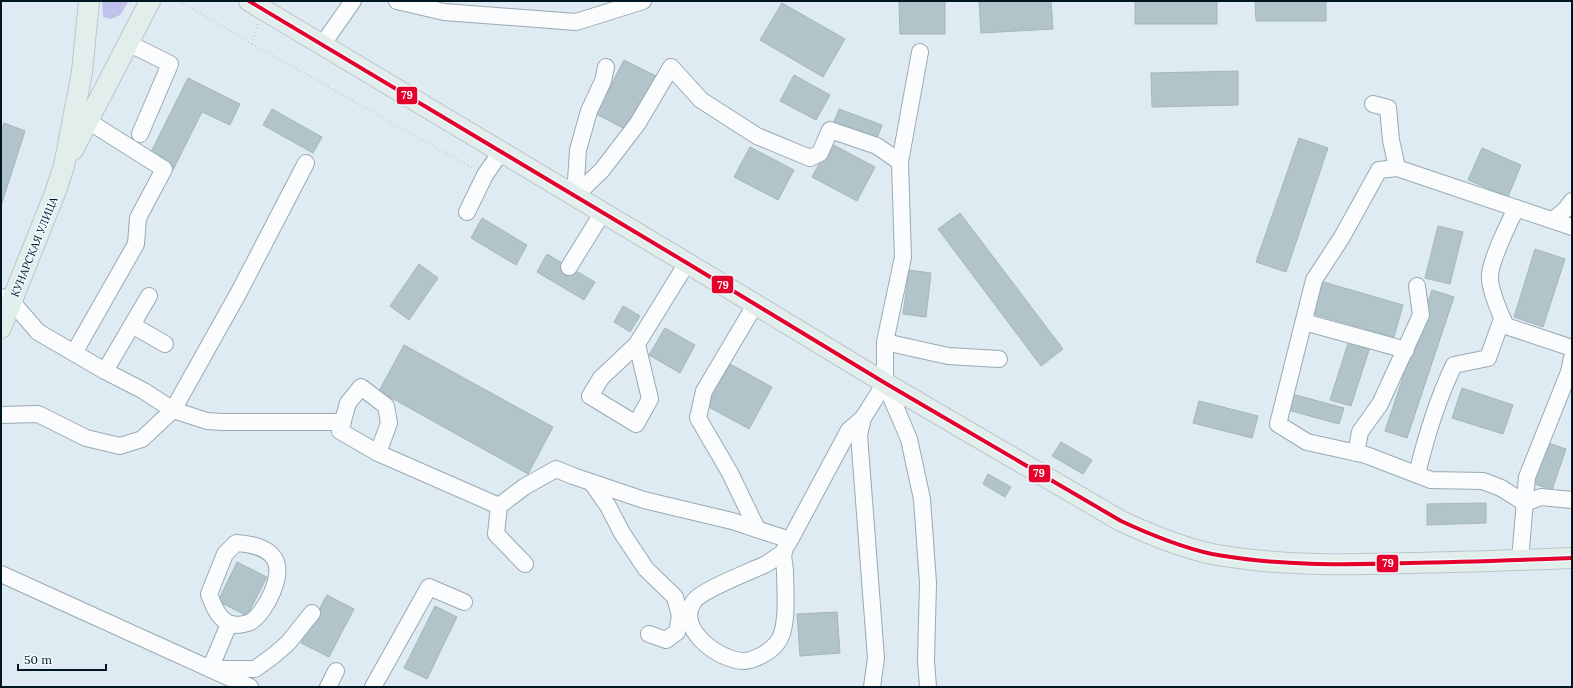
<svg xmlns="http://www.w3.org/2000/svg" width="1573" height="688" viewBox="0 0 1573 688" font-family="Lora,serif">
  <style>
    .forest { fill: #c0c1ec }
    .building { fill: #b1c4ca; stroke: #a4b7bc }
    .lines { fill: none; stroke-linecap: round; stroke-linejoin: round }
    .minor-casing { stroke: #99aab2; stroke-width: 18 }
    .major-casing { stroke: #bcc5c9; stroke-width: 22 }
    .path { stroke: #cbcfd2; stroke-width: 2; stroke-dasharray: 1 3; stroke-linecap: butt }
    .minor { stroke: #fafcfd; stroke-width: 16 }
    .major { stroke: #e2eeec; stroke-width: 20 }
    .bus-1-casing { stroke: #eef9ff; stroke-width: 7 }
    .bus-1 { stroke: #e4002b; stroke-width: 4 }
    .labels { text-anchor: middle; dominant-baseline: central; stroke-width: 3; stroke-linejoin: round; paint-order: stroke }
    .street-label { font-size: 11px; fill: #001721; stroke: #eef9ff }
    .line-badge { stroke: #eef9ff; stroke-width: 1.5 }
    .badge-label { font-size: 11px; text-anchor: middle; font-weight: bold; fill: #fff }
  </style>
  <rect width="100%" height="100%" fill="#dfebf2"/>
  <polygon class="forest" points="102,1 129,1 120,15 111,19 103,17"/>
  <g class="building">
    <polygon points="899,1 945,1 945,34 900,34"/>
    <polygon points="979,1 1051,1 1053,29 981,33"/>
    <rect x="1135" y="1" width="82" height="23"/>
    <polygon points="1255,1 1326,1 1326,21 1256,21"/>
    <polygon points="782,3 845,39 823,77 760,40"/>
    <polygon points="624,60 656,76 627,130 596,114"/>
    <polygon points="1238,71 1238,105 1152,107 1151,73"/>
    <polygon points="794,75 830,95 816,120 780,101"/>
    <polygon points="188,78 240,104 230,125 202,112 173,170 148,158"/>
    <polygon points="272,109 322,137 313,153 263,125"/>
    <polygon points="839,109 882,125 876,141 833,124"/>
    <polygon points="4,123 25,131 1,206 1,132"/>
    <polygon points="1299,138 1328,148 1286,272 1256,262"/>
    <polygon points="830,143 875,167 857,201 812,177"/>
    <polygon points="750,147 794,170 778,200 734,177"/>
    <polygon points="1482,148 1521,165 1508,197 1468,180"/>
    <polygon points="960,213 1063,349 1041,366 938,229"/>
    <polygon points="482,218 527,245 516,265 471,238"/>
    <polygon points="1438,226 1463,232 1450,284 1425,278"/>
    <polygon points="1535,249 1565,259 1543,327 1514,317"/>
    <polygon points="547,254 595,282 584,300 537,272"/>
    <polygon points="419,264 438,278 409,320 390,306"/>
    <polygon points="909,270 931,273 926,317 903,314"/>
    <polygon points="1320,281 1403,305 1394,337 1310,313"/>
    <polygon points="1432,290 1454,297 1407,438 1385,431"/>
    <polygon points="623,306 640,316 630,332 614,322"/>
    <polygon points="665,328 695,345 680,373 649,355"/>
    <polygon points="1350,337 1371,344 1351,406 1330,400"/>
    <polygon points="404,345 553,427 528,474 379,391"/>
    <polygon points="730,364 772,387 749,429 707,406"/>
    <polygon points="1462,388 1513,405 1503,434 1452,418"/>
    <polygon points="1292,394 1344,408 1339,424 1288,410"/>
    <polygon points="1199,401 1258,416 1252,438 1193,423"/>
    <polygon points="1543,441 1566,449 1552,490 1529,482"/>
    <polygon points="1061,442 1092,460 1083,474 1052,456"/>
    <polygon points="988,474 1011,487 1005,497 983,484"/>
    <polygon points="1486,503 1486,523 1427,525 1427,504"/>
    <polygon points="237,562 267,577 247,616 218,601"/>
    <polygon points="327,595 354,609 329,657 301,643"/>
    <polygon points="435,606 457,617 427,679 404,668"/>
    <polygon points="837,612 840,653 800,656 797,614"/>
  </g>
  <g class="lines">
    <defs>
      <g id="minor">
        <polyline points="397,1 444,12 576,22 643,1"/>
        <polyline points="128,43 170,64 140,134"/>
        <polyline points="322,45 353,1"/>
        <polyline points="920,52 900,162 903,257 885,342 885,383 909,439 922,499 928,583 926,661 928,687"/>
        <polyline points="606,67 603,81 589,111 578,150 575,196 602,170 638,123 671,67 701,100 757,136 810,158 820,153 830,130 877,146 900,162"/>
        <polyline points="1373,104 1388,108 1391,140 1397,168"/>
        <path d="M1516,208C1508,226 1492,256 1490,275C1489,288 1500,314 1506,326L1572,348"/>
        <polyline points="467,212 485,175 501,152"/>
        <polyline points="1553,220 1566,209 1572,201"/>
        <polyline points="1572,227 1397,168 1379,170 1342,237 1314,280 1278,424 1307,442 1366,455 1431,480 1483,481 1501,488 1525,503 1541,497 1572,500"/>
        <polyline points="569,267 603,212"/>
        <polyline points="1,297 12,302 38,332 105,371 149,296"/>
        <polyline points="755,305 704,391 698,418 730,473 757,529"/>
        <polyline points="1304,322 1406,350"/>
        <polyline points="132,325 165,344"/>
        <polyline points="885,342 948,356 999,359"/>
        <polyline points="637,344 650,399 636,424 590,396 601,378 637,344 687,263"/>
        <polyline points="74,353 136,244 138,218 164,169 88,121"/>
        <polyline points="105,371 144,391 173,410 207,421 223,422 343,422"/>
        <polyline points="1,415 38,414 86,438 120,446 142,439 173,410 239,292 306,163"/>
        <polyline points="378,453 389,423 386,406 361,387 348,403 340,431 378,453 499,506"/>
        <polyline points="1356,453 1360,432 1380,404 1421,315 1417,286"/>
        <path d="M1417,474C1426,437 1437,400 1454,365L1488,358L1502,319"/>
        <polyline points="592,483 608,506 622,533 646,569 675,597 680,616 677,632 666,640 649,634"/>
        <path d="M236,543C249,544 266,546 274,558C285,574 266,611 252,621C250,623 247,623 244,624C223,629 215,611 209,594L225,554Z"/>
        <path d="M784,552C777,556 771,562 764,565C749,572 702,590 694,601C675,628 718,660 743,661C754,661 770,652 777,643C789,629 785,590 785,572C785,566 782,557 784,551C785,547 788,543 790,540"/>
        <polyline points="1520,560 1527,477 1569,372 1572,358"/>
        <polyline points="525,564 496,534 499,506 524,487 556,469 573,476 644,500 732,521 790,540 849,430 863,418"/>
        <polyline points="1,574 250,687"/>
        <polyline points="229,624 210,669 255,669 273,656 288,643 312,613"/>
        <polyline points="328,687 336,671"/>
        <polyline points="373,687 429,587 464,602"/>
        <polyline points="872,687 876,658 859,435 863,418 885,383"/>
      </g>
      <g id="major">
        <path d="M249,1L687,263L885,383L1121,521C1151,535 1180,547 1212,554C1278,566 1342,565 1409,563C1463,562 1518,560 1572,558"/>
        <polyline points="73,150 150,1"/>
        <polyline points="1,328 55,193 64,166 82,72 89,1"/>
      </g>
    </defs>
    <use href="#minor" class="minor-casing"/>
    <use href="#major" class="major-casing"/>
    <g class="path">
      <polyline points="179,1 252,44"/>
      <polyline points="258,24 252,44 474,169"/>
    </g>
    <use href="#minor" class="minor"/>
    <use href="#major" class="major"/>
    <defs>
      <path id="bus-1" d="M249,1L687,263L885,383L1121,521C1151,535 1180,547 1212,554C1278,566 1342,565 1409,563C1463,562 1518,560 1572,558"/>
    </defs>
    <use href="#bus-1" class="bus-1-casing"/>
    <use href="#bus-1" class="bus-1"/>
  </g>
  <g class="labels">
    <g class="street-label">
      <text transform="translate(34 247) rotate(-68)">КУНАРСКАЯ УЛИЦА</text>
    </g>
  </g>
  <g class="line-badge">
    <rect x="396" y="86" width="22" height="19" rx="4" fill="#e4002b"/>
    <rect x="711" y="275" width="23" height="19" rx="4" fill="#e4002b"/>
    <rect x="1028" y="464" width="23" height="19" rx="4" fill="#e4002b"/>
    <rect x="1376" y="554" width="23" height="19" rx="4" fill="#e4002b"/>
  </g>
  <g class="badge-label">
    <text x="407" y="99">79</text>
    <text x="723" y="289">79</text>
    <text x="1039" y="477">79</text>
    <text x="1388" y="567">79</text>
  </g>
  <rect width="1573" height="688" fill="none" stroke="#001721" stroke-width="4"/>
  <path d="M18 664v6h88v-6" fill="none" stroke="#001721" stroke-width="2"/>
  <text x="24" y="664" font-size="12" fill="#001721" stroke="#eef9ff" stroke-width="3" paint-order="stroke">50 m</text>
</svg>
